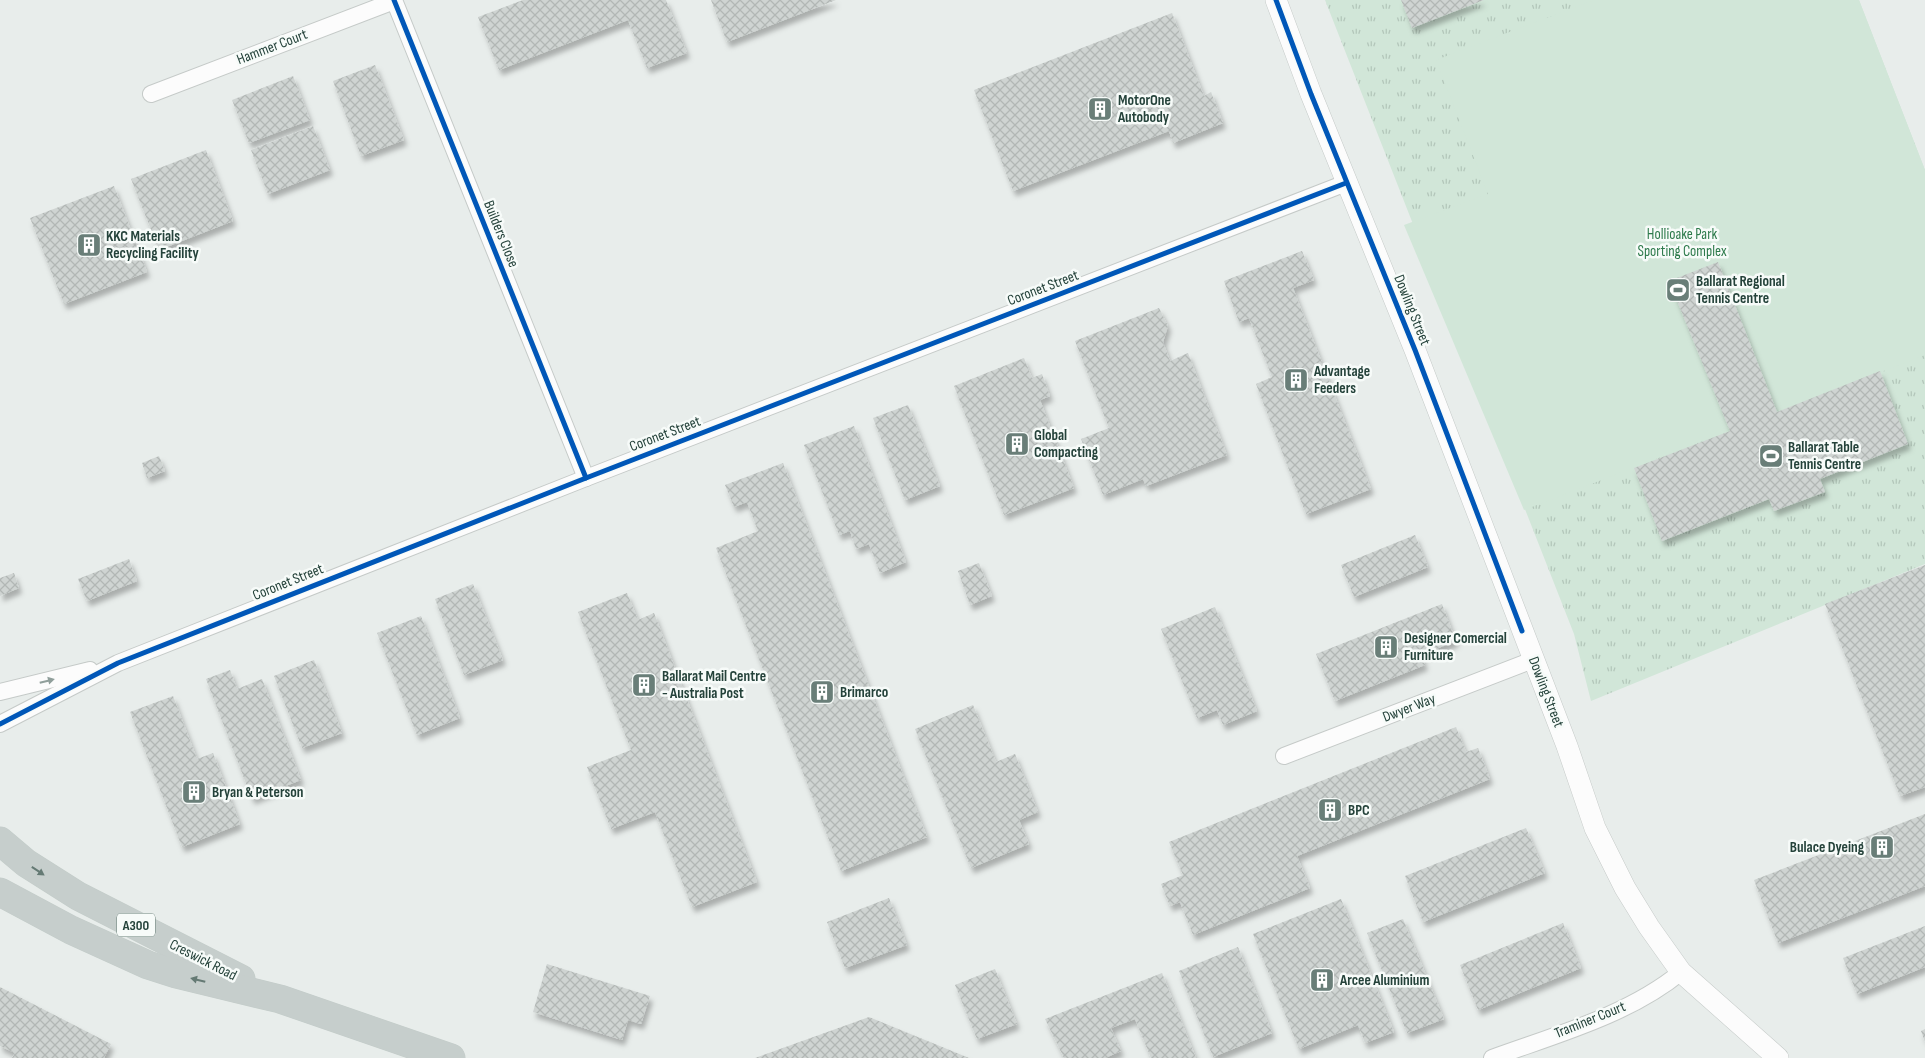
<svg xmlns="http://www.w3.org/2000/svg" width="1925" height="1058" viewBox="0 0 1925 1058" font-family="'Sofia Sans Condensed',sans-serif">
  <style>
    .park { fill: url(#park-tufts) }
    .pitch { fill: #d1e6d8 }
    .building { fill: url(#building-cross-hatch); filter: url(#shadow) }
    .lines { fill: none; stroke-linecap: round; stroke-linejoin: round }
    .minor-casing { stroke: #c5cac8; stroke-width: 18 }
    .tertiary-casing { stroke: #c5cac8; stroke-width: 22 }
    .trunk-casing { stroke: #c3ccc9; stroke-width: 29 }
    .minor { stroke: #fcfcfc; stroke-width: 16 }
    .tertiary { stroke: #fcfcfc; stroke-width: 21 }
    .trunk { stroke: #c6cecc; stroke-width: 28 }
    .cycleway-casing { stroke: #f7fbf9; stroke-width: 8 }
    .cycleway { stroke: #0057b8; stroke-width: 5 }
    .oneway { fill: #909f9b }
    .oneway2 { fill: #657a74 }
    .labels { text-anchor: middle; dominant-baseline: central; stroke-width: 5; stroke-linejoin: round; paint-order: stroke }
    .shield { fill: #f7fbf9; stroke: #637a73; stroke-width: 1 }
    .shield-label { font-size: 14px; font-weight: bold; fill: #24423a }
    .street-label { font-size: 15px; fill: #24423a; stroke: #f7fbf9 }
    .poi-label { font-size: 15px; font-weight: bold; fill: #24423a; stroke: #f7fbf9; text-anchor: start }
    .park-label { font-size: 15px; fill: #2d7a4b; stroke: #f7fbf9 }
  </style>
  <defs>
    <pattern id="park-tufts" width="24" height="20" patternUnits="userSpaceOnUse" patternTransform="scale(1.25)"><rect width="24" height="20" fill="#d1e6d8"/><path d="M3 7l-1-3M5 7V3M7 7l1-3M15 17l-1-3M17 17v-4M19 17l1-3" fill="none" stroke="#b3c6ba"/></pattern>
    <pattern id="building-cross-hatch" width="8" height="8" patternUnits="userSpaceOnUse" patternTransform="scale(1.25)"><rect width="8" height="8" fill="#cfd4d2"/><path d="M0 0l8 8M0 8l8-8" fill="none" stroke="#b2b7b5"/></pattern>
    <filter id="shadow"><feDropShadow dx="3" dy="5.5" stdDeviation="2.5" flood-color="#0004"/></filter>
  </defs>
  <rect width="100%" height="100%" fill="#e8edeb"/>
  <polygon class="park" points="1325,0 1859,0 1925,170 1925,564 1591,701 1574,634"/>
  <polygon class="pitch" points="1594,0 1859,0 1925,170 1925,355 1524,510 1404,225 1488,194 1436,60"/>
  <g class="building">
    <polygon points="523,0 666,0 687,53 647,68 628,20 499,70 478,17"/>
    <polygon points="711,0 836,0 727,42"/>
    <polygon points="1401,0 1484,0 1412,28"/>
    <polygon points="1172,13 1204,96 1211,92 1223,123 1173,143 1169,131 1013,191 974,90"/>
    <polygon points="375,65 404,140 361,156 333,81"/>
    <polygon points="293,76 310,120 249,143 232,100"/>
    <polygon points="313,126 330,170 268,194 251,150"/>
    <polygon points="206,150 233,221 159,250 131,179"/>
    <polygon points="114,186 147,272 64,304 30,218"/>
    <polygon points="1302,251 1314,280 1293,288 1371,489 1306,514 1256,384 1272,377 1249,318 1239,322 1224,281"/>
    <polygon points="1718,262 1777,412 1880,371 1908,444 1820,479 1825,492 1774,511 1769,499 1662,541 1634,468 1730,431 1669,281"/>
    <polygon points="1159,308 1168,326 1163,342 1170,361 1188,353 1227,455 1146,486 1143,479 1103,495 1081,439 1109,428 1075,341"/>
    <polygon points="1024,358 1032,378 1042,374 1050,396 1040,400 1074,488 1004,515 954,386"/>
    <polygon points="908,405 940,486 905,500 873,418"/>
    <polygon points="854,426 906,562 880,573 869,544 856,549 850,531 839,535 804,445"/>
    <polygon points="159,456 165,471 147,478 142,463"/>
    <polygon points="783,463 927,837 841,871 716,548 758,531 747,502 734,507 725,485"/>
    <polygon points="1415,535 1428,567 1354,597 1341,565"/>
    <polygon points="129,559 137,581 87,601 78,579"/>
    <polygon points="979,563 992,596 970,605 958,571"/>
    <polygon points="1925,565 1925,787 1900,796 1825,604"/>
    <polygon points="14,573 19,588 0,596 0,578"/>
    <polygon points="473,584 503,660 464,675 435,599"/>
    <polygon points="627,593 638,620 654,613 757,882 692,907 655,812 611,829 587,767 631,750 578,612"/>
    <polygon points="1442,604 1456,641 1421,655 1425,665 1335,701 1316,654"/>
    <polygon points="1215,607 1257,711 1223,725 1217,710 1197,718 1161,629"/>
    <polygon points="421,616 460,718 417,735 377,633"/>
    <polygon points="314,660 342,733 302,748 274,676"/>
    <polygon points="230,670 237,689 262,679 301,780 252,799 206,679"/>
    <polygon points="173,696 197,759 213,753 240,824 182,847 130,712"/>
    <polygon points="973,705 996,762 1015,754 1038,812 1019,820 1029,844 971,868 915,729"/>
    <polygon points="1456,727 1466,752 1478,748 1490,779 1297,856 1310,888 1193,935 1180,902 1170,906 1161,884 1183,875 1169,842"/>
    <polygon points="1925,814 1925,886 1778,943 1754,880"/>
    <polygon points="1526,828 1545,873 1423,922 1405,876"/>
    <polygon points="889,898 907,945 845,968 827,922"/>
    <polygon points="1341,899 1394,1032 1365,1043 1358,1025 1299,1049 1253,934"/>
    <polygon points="1403,919 1444,1019 1407,1033 1367,933"/>
    <polygon points="1563,923 1581,968 1478,1010 1460,965"/>
    <polygon points="1925,926 1925,967 1857,994 1843,958"/>
    <polygon points="1238,947 1272,1033 1213,1057 1179,971"/>
    <polygon points="547,964 650,996 641,1024 628,1020 622,1040 533,1012"/>
    <polygon points="995,969 1017,1024 977,1039 955,985"/>
    <polygon points="1162,973 1196,1058 1151,1058 1135,1019 1111,1028 1121,1051 1105,1058 1064,1058 1045,1019"/>
    <polygon points="0,987 111,1044 104,1058 12,1058 15,1053 0,1046"/>
    <polygon points="869,1017 969,1058 755,1058"/>
    <polygon points="1925,1029 1925,1042 1921,1031"/>
  </g>
  <g class="lines">
    <defs>
      <g id="minor">
        <polyline points="394,0 586,478"/>
        <polyline points="151,94 394,1"/>
        <polyline points="0,692 90,670"/>
        <polyline points="0,724 118,663 586,478 1346,183"/>
        <polyline points="1284,756 1533,660"/>
        <path d="M1492,1058C1555,1035 1629,1015 1681,972"/>
      </g>
      <polyline id="tertiary" points="1276,0 1311,94 1415,350 1567,746 1595,828 1625,888 1649,927 1681,972 1778,1058"/>
      <g id="trunk">
        <polyline points="0,841 26,863 78,896 241,979"/>
        <polyline points="0,892 71,930 148,965 176,974 280,999 451,1058"/>
      </g>
    </defs>
    <use href="#minor" class="minor-casing"/>
    <use href="#tertiary" class="tertiary-casing"/>
    <use href="#trunk" class="trunk-casing"/>
    <use href="#minor" class="minor"/>
    <use href="#tertiary" class="tertiary"/>
    <use href="#trunk" class="trunk"/>
    <defs>
      <g id="cycleway">
        <polyline points="394,0 586,478"/>
        <polyline points="1276,0 1311,94 1415,350 1522,631"/>
        <polyline points="0,724 118,663 586,478 1346,183"/>
      </g>
    </defs>
    <use href="#cycleway" class="cycleway-casing"/>
    <use href="#cycleway" class="cycleway"/>
  </g>
  <defs><path id="oneway-solid" d="M-6-.8H1V-3.2L6.5 0L1 3.2V.8H-6Z" transform="scale(1.25)"/></defs>
  <use class="oneway" href="#oneway-solid" transform="translate(47 681) rotate(-14)"/>
  <g class="oneway2">
    <use href="#oneway-solid" transform="translate(38 871) rotate(34)"/>
    <use href="#oneway-solid" transform="translate(198 980) rotate(-166)"/>
  </g>
  <defs>
    <symbol id="building-square" viewBox="-11 -11 22 22"><rect x="-9" y="-9" width="18" height="18" rx="4" fill="#697e78" stroke="#f7fbf9"/><path d="M-4-6H4V6H1V3H-1V6H-4ZM-2.5-4.3h1.7v1.8h-1.7ZM.8-4.3h1.7v1.8H.8ZM-2.5-1h1.7V.8h-1.7ZM.8-1h1.7V.8H.8Z" fill="#fff"/></symbol>
    <symbol id="stadium-square" viewBox="-11 -11 22 22"><rect x="-9" y="-9" width="18" height="18" rx="4" fill="#697e78" stroke="#f7fbf9"/><path d="M0-5a6.5 5 0 1 0 0 10a6.5 5 0 1 0 0-10ZM-3.5-1.8h7v3.6h-7Z" fill="#fff"/></symbol>
  </defs>
  <g fill-rule="evenodd">
    <use href="#building-square" x="1086" y="95" width="28" height="28"/>
    <use href="#building-square" x="75" y="231" width="28" height="28"/>
    <use href="#stadium-square" x="1664" y="276" width="28" height="28"/>
    <use href="#building-square" x="1282" y="366" width="28" height="28"/>
    <use href="#building-square" x="1003" y="430" width="28" height="28"/>
    <use href="#stadium-square" x="1757" y="442" width="28" height="28"/>
    <use href="#building-square" x="1372" y="633" width="28" height="28"/>
    <use href="#building-square" x="630" y="671" width="28" height="28"/>
    <use href="#building-square" x="808" y="678" width="28" height="28"/>
    <use href="#building-square" x="180" y="778" width="28" height="28"/>
    <use href="#building-square" x="1316" y="796" width="28" height="28"/>
    <use href="#building-square" x="1868" y="833" width="28" height="28"/>
    <use href="#building-square" x="1308" y="966" width="28" height="28"/>
  </g>
  <g class="labels">
    <rect class="shield" x="117" y="913.5" width="38" height="23" rx="4"/>
    <g class="shield-label">
      <text x="136" y="925">A300</text>
    </g>
    <g class="street-label">
      <text transform="translate(272 47) rotate(-21)">Hammer Court</text>
      <text transform="translate(501 234) rotate(68)">Builders Close</text>
      <text transform="translate(1043 288) rotate(-21)">Coronet Street</text>
      <text transform="translate(1412 310) rotate(68)">Dowling Street</text>
      <text transform="translate(665 434) rotate(-21)">Coronet Street</text>
      <text transform="translate(288 582) rotate(-22)">Coronet Street</text>
      <text transform="translate(1546 692) rotate(69)">Dowling Street</text>
      <text transform="translate(1409 708) rotate(-21)">Dwyer Way</text>
      <text transform="translate(203 960) rotate(27)">Creswick Road</text>
      <text transform="translate(1590 1020) rotate(-22)">Traminer Court</text>
    </g>
    <g class="poi-label">
      <text x="1118" y="100">MotorOne<tspan x="1118" dy="17">Autobody</tspan></text>
      <text x="106" y="236">KKC Materials<tspan x="106" dy="17">Recycling Facility</tspan></text>
      <text x="1696" y="281">Ballarat Regional<tspan x="1696" dy="17">Tennis Centre</tspan></text>
      <text x="1314" y="371">Advantage<tspan x="1314" dy="17">Feeders</tspan></text>
      <text x="1034" y="435">Global<tspan x="1034" dy="17">Compacting</tspan></text>
      <text x="1788" y="447">Ballarat Table<tspan x="1788" dy="17">Tennis Centre</tspan></text>
      <text x="1404" y="638">Designer Comercial<tspan x="1404" dy="17">Furniture</tspan></text>
      <text x="662" y="676">Ballarat Mail Centre<tspan x="662" dy="17">- Australia Post</tspan></text>
      <text x="840" y="692">Brimarco</text>
      <text x="212" y="792">Bryan &amp; Peterson</text>
      <text x="1348" y="810">BPC</text>
      <text x="1864" y="847" text-anchor="end">Bulace Dyeing</text>
      <text x="1340" y="980">Arcee Aluminium</text>
    </g>
    <g class="park-label">
      <text x="1682" y="234">Hollioake Park<tspan x="1682" dy="17">Sporting Complex</tspan></text>
    </g>
  </g>
</svg>
